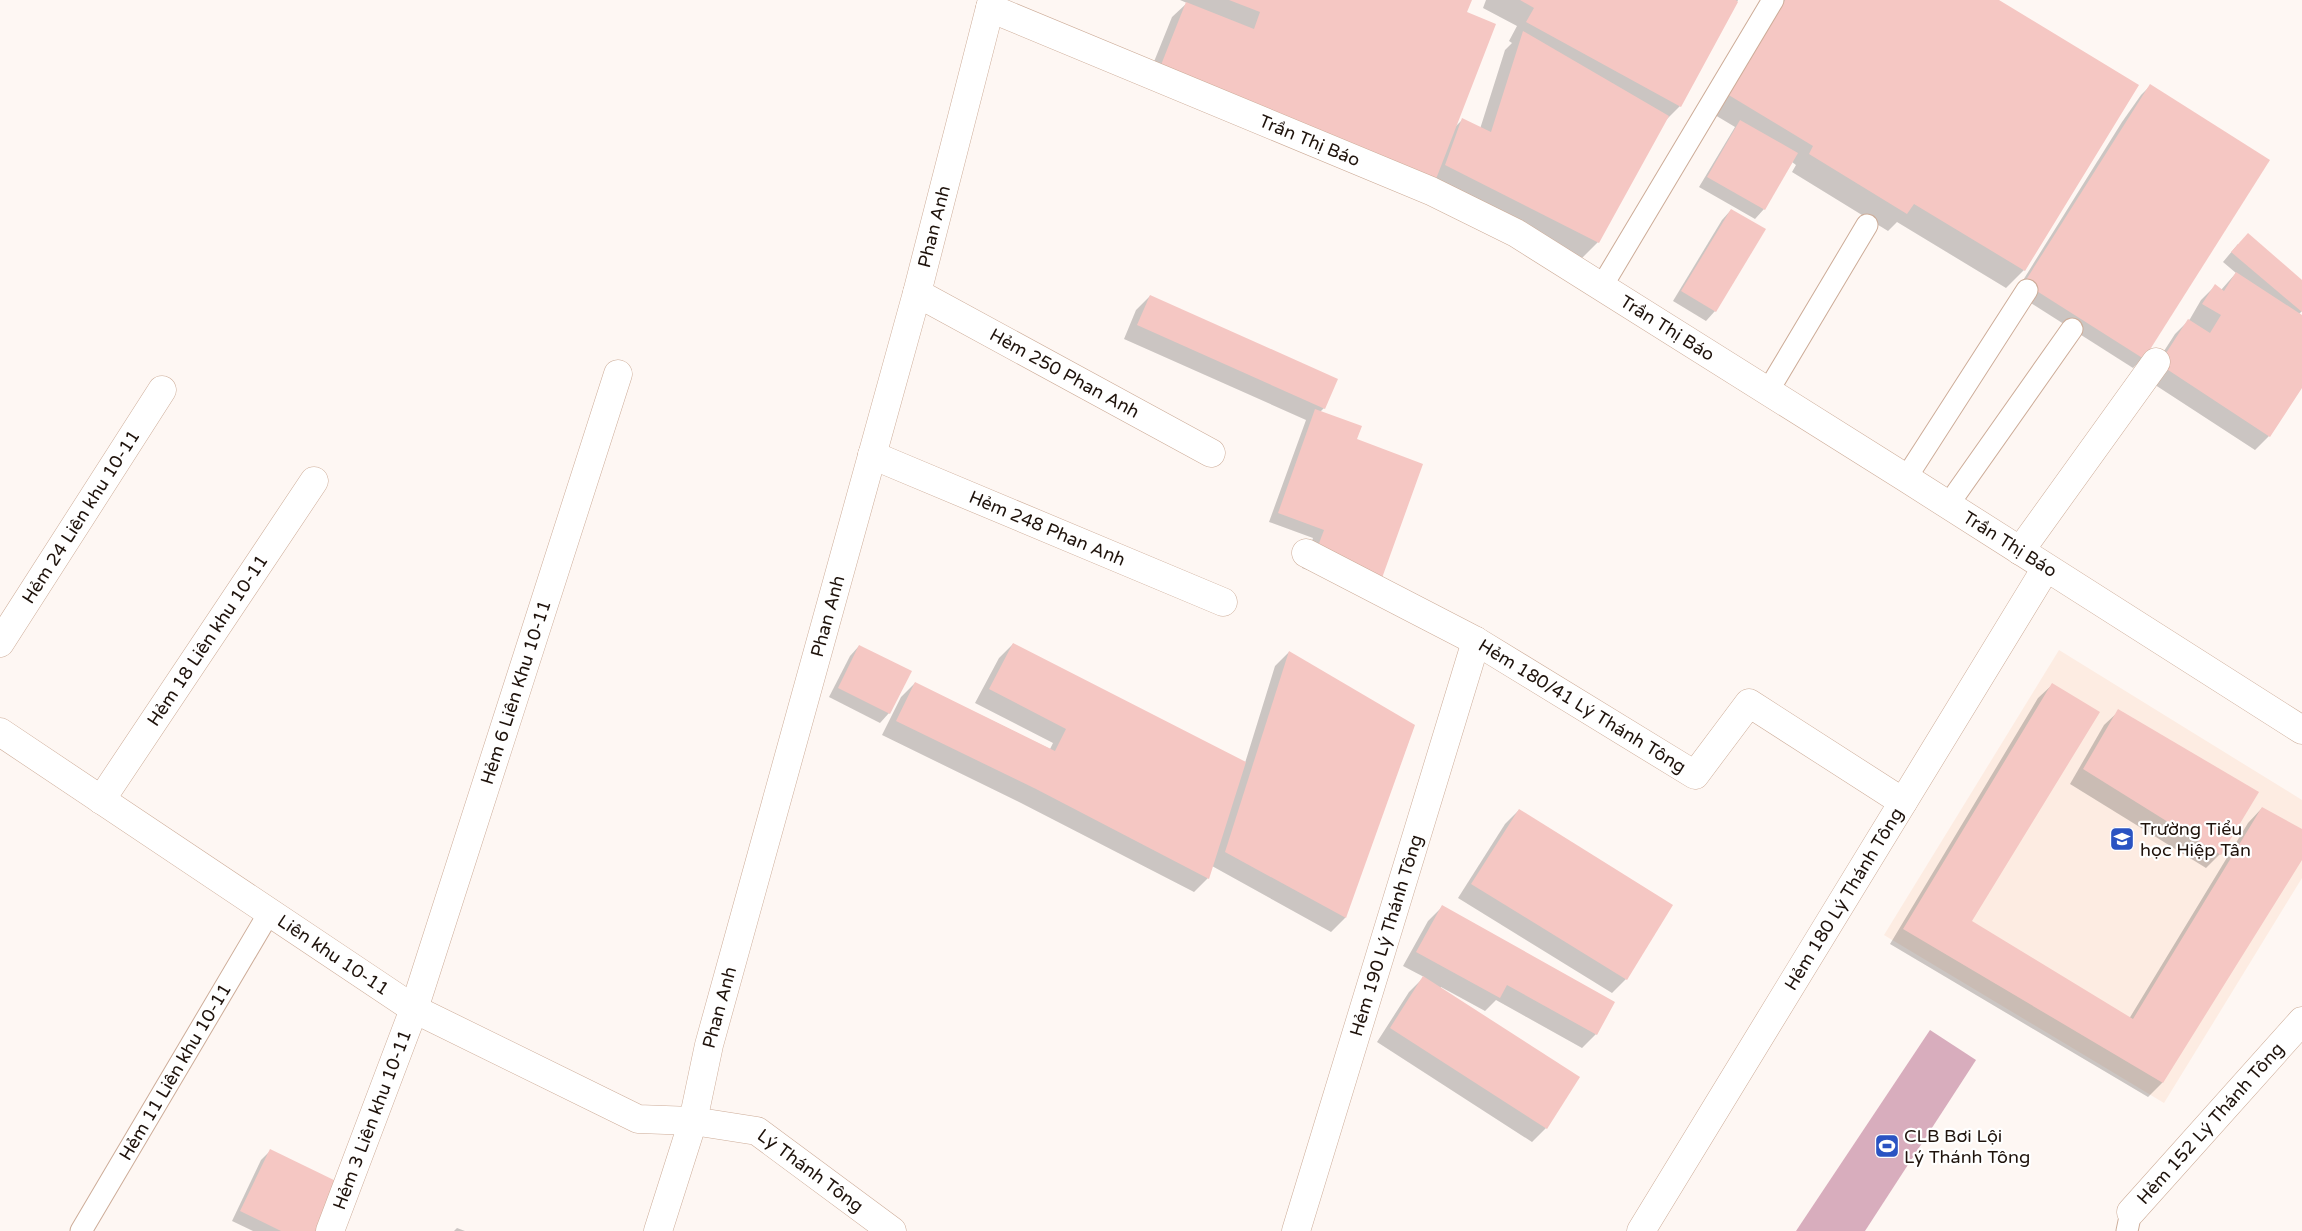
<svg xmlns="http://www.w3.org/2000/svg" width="2302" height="1231" viewBox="0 0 2302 1231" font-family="'Varela Round',sans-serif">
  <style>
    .built { fill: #fdece2 }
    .water { fill: #d8adbd }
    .shadow { fill: #0003 }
    .building { fill: #f5c7c3 }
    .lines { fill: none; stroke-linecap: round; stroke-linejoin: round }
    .service-casing { stroke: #cdac98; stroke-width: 23 }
    .minor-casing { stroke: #cdac98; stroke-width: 29 }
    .secondary-casing { stroke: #cdac98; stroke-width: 29 }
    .service { stroke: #fff; stroke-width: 21 }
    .minor { stroke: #fff; stroke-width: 28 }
    .secondary { stroke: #fff; stroke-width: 28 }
    .labels { text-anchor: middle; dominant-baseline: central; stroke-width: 4.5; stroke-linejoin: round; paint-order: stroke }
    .street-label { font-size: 18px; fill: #1f130c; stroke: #fff }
    .poi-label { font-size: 18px; fill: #1f130c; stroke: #fff; text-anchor: start }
  </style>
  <rect width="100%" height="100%" fill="#fef7f3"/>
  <polygon class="built" points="2059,650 2302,800 2302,878 2164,1103 1884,935"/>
  <polygon class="water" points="1930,1030 1976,1060 1865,1231 1796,1231"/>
  <g class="shadow">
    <polygon points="1180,0 1471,0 1466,13 1455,127 1462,120 1480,129 1505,50 1512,43 1509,41 1517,26 1483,8 1486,0 1738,0 1680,106 1664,122 1598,242 1579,261 1145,84 1172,17 1187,3"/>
    <polygon points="1779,0 1997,0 2024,270 2006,288 1897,222 1888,231 1792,172 1796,165 1792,162 1764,209 1755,219 1699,187 1735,127 1710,112"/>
    <polygon points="2150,86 2143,358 2133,368 2015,293 2122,122 2141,95"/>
    <polygon points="1731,210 1715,311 1706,321 1673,301 1722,220"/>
    <polygon points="2238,244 2302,281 2302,311 2299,314 2302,317 2302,385 2269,436 2255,450 2146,379 2175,334 2190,319 2201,300 2215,286 2221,290 2236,273 2223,262"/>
    <polygon points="1150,296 1324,408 1320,412 1367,591 1302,568 1313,538 1269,522 1306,420 1124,339 1136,310"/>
    <polygon points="1013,644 1245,763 1275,666 1289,652 1414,726 1345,918 1331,932 1212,866 1208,878 1194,892 1021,803 882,735 901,697 915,683 1050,749 1053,743 975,703 999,658"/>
    <polygon points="859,646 889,713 880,723 829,697 850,656"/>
    <polygon points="2053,684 1970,921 2129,1019 2248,823 2262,808 2302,830 2302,857 2162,1083 2148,1097 1890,944 2038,698"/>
    <polygon points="2119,711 2220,854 2206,868 2070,784 2104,725"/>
    <polygon points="1519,810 1626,979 1612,993 1458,898 1505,824"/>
    <polygon points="1442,907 1596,1034 1582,1048 1496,1000 1485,1011 1441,987 1440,989 1546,1128 1532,1142 1377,1042 1409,992 1424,977 1403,966 1428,921"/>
    <polygon points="271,1150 315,1231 253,1231 232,1221 261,1160"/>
    <polygon points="457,1228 465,1231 454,1231"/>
  </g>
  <g class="building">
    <polygon points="1229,0 1472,0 1467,12 1496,24 1436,179 1159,70 1186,2 1254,29 1260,12"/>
    <polygon points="1520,0 1736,0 1738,2 1681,107 1526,22 1534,8"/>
    <polygon points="1785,0 1999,0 2139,85 2025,271 1914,204 1907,214 1809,154 1813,146 1727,94"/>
    <polygon points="1523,31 1669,116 1599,243 1445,165 1462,118 1491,132"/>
    <polygon points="2150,84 2270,160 2144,359 2024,283"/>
    <polygon points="1740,120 1798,153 1765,210 1707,177"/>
    <polygon points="1731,209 1766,229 1716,312 1681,291"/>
    <polygon points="2248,233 2302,280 2302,312 2231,252"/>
    <polygon points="2236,272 2302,315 2302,388 2270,437 2159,364 2188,319 2210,333 2221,315 2202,304 2215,284 2224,291"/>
    <polygon points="1150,295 1338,379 1325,409 1137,325"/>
    <polygon points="1315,409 1362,426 1357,439 1423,464 1382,578 1315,554 1324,530 1278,513"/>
    <polygon points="1013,643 1246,762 1209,879 1036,789 896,721 915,682 1055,751 1066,729 989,689"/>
    <polygon points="859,645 912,671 890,714 838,688"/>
    <polygon points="1289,651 1415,725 1346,918 1225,852"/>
    <polygon points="2052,683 2100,712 1972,921 2133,1019 2262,807 2302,829 2302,860 2163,1083 1903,929"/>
    <polygon points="2118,709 2259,792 2221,855 2083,769"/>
    <polygon points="1519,809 1673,905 1627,980 1471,884"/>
    <polygon points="1442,905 1615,1002 1597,1035 1507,985 1500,998 1416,952"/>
    <polygon points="1423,976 1580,1077 1547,1129 1390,1028"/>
    <polygon points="270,1149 340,1183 316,1231 281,1231 240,1211"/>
  </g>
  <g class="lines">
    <defs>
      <g id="service">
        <polyline points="1602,286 1773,0"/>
        <polyline points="1768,391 1867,225"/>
        <polyline points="1906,478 2027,290"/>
        <polyline points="1948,505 2072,329"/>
        <path id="s1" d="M81,1231L269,913"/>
        <polyline points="2127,1231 2131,1212"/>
      </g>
      <g id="minor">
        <path id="s2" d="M990,8L1431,191L1516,233L1906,478L2302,730"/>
        <path id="s3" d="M917,293L1211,453"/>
        <path id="s4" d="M872,455L1223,602"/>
        <polyline points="2020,551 2156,362"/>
        <path id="s5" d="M1306,553L1476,641L1695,775L1749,703L1903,802"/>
        <path id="s6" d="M0,643L162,390"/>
        <path id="s7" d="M0,732L414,1009L638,1119L693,1121L757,1131L892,1231"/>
        <path id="s8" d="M101,800L314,481"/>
        <path id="s9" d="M2131,1212L2302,1021"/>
        <path id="s10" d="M330,1231L414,1009L618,374"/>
        <path id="s11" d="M1296,1231L1476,641"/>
        <path id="s12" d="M1641,1231L2046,568"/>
      </g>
      <g id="secondary">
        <path id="s13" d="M658,1231L693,1121L709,1045L917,293L992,0"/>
      </g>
    </defs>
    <use href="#service" class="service-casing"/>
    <use href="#minor" class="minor-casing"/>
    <use href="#secondary" class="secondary-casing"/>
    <use href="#service" class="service"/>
    <use href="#minor" class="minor"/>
    <use href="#secondary" class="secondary"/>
  </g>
  <defs>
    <symbol id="school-square" viewBox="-11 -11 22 22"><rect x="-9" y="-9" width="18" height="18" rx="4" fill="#2a53c2" stroke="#fff"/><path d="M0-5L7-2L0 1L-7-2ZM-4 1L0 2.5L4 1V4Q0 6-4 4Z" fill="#fff"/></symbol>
    <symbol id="stadium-square" viewBox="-11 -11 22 22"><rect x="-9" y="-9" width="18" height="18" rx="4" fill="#2a53c2" stroke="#fff"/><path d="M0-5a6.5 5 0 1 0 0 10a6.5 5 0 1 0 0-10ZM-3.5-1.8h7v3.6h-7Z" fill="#fff"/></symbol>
  </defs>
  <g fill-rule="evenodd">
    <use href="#school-square" x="2108" y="825" width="28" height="28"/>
    <use href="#stadium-square" x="1873" y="1132" width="28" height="28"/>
  </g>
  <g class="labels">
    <g class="street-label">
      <text stroke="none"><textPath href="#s2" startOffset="346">Trần Thị Báo</textPath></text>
      <text stroke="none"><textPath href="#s13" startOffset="1042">Phan Anh</textPath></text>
      <text stroke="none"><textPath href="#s2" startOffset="751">Trần Thị Báo</textPath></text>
      <text stroke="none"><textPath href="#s3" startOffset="168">Hẻm 250 Phan Anh</textPath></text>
      <text stroke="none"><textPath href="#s6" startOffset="150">Hẻm 24 Liên khu 10-11</textPath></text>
      <text stroke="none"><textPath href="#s4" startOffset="190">Hẻm 248 Phan Anh</textPath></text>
      <text stroke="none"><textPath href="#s2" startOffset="1156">Trần Thị Báo</textPath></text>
      <text stroke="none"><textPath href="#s13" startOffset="638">Phan Anh</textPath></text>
      <text stroke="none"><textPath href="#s8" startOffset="192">Hẻm 18 Liên khu 10-11</textPath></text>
      <text stroke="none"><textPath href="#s10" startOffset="570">Hẻm 6 Liên Khu 10-11</textPath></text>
      <text stroke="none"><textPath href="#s5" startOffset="316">Hẻm 180/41 Lý Thánh Tông</textPath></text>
      <text stroke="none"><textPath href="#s12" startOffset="389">Hẻm 180 Lý Thánh Tông</textPath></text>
      <text stroke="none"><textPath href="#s11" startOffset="309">Hẻm 190 Lý Thánh Tông</textPath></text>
      <text stroke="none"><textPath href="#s7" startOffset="401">Liên khu 10-11</textPath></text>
      <text stroke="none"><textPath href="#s13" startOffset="232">Phan Anh</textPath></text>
      <text stroke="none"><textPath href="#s1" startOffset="185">Hẻm 11 Liên khu 10-11</textPath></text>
      <text stroke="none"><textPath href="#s10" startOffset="119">Hẻm 3 Liên khu 10-11</textPath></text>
      <text stroke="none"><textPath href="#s9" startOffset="119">Hẻm 152 Lý Thánh Tông</textPath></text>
      <text stroke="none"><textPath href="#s7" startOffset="934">Lý Thánh Tông</textPath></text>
    </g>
    <g class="poi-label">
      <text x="2140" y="829">Trường Tiểu<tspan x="2140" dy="21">học Hiệp Tân</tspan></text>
      <text x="1904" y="1136">CLB Bơi Lội<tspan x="1904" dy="21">Lý Thánh Tông</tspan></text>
    </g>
  </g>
</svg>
